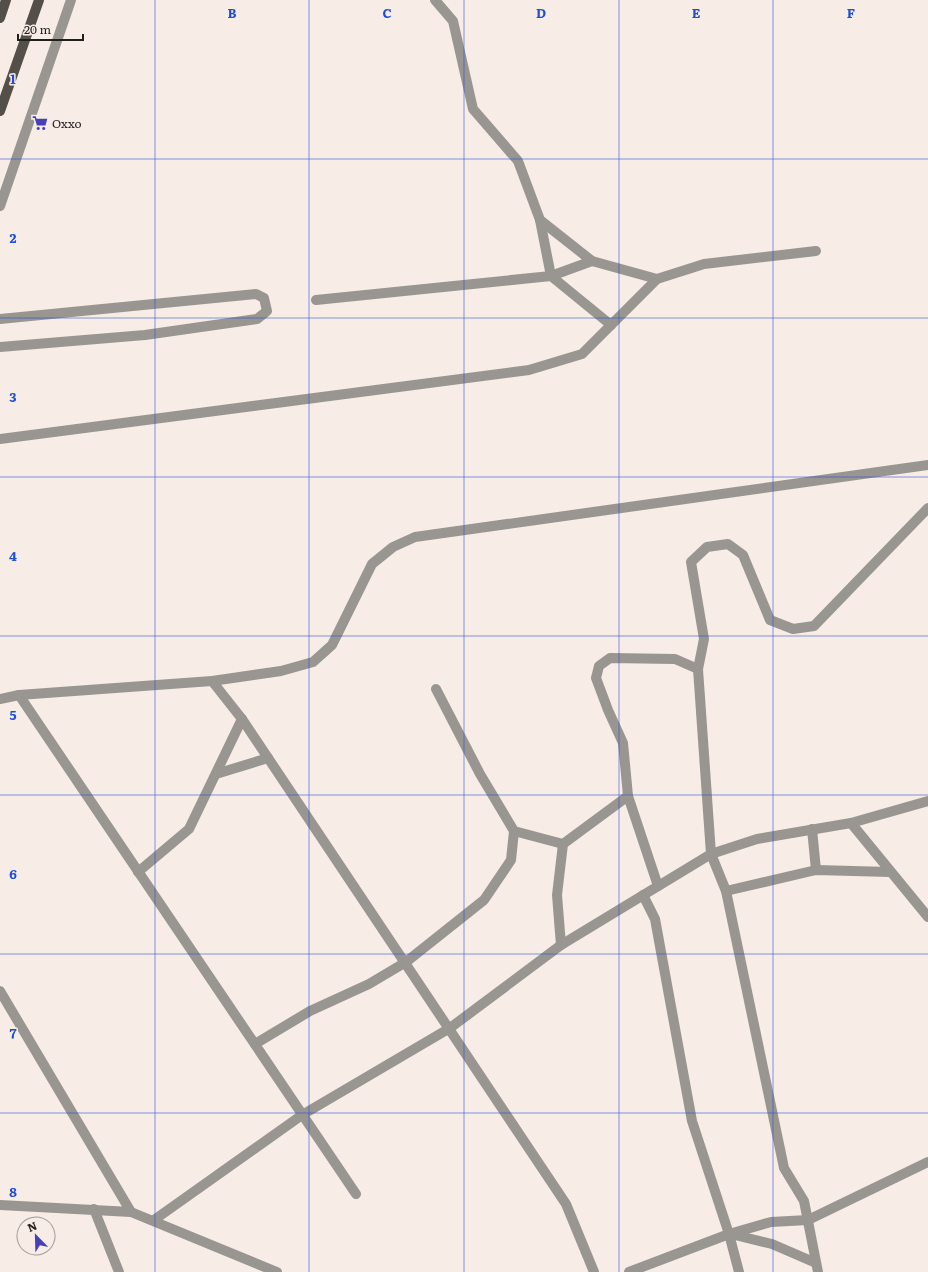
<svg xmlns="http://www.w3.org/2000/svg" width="928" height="1272" viewBox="0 0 928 1272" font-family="Literata,serif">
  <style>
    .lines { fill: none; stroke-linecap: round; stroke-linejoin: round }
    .minor { stroke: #999692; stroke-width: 10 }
    .major { stroke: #544f48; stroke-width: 10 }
    .grid { fill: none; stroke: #1d4ed8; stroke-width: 1; stroke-opacity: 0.55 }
    .labels { text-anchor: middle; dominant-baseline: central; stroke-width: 3; stroke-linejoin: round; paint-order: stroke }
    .poi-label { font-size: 12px; fill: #221e1c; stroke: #f7ece6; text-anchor: start }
    .grid-label { font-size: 13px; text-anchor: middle; font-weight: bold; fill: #1d4ed8; stroke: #f7ece6; stroke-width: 3; stroke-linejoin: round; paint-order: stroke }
  </style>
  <rect width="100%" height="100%" fill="#f7ece6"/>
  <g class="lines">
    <g class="minor">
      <polyline points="435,0 453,21 473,109 518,161 540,220 592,261 657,279"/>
      <polyline points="0,206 71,0"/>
      <polyline points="540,220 551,276 611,325"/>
      <polyline points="316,300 551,276 592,261"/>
      <polyline points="0,319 256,294 264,298 267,311 257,319 145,335 0,347"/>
      <polyline points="0,439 529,370 582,354 657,279 704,264 816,251"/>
      <polyline points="212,681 242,719 566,1204 594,1272"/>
      <polyline points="19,695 356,1194"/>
      <polyline points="0,699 19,695 212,681 281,671 313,662 332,645 372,564 393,547 415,537 928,465"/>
      <polyline points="216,774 268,758"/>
      <polyline points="628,796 623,743 608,710 596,678 599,666 610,658 675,659 698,669"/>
      <polyline points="851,823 928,917"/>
      <polyline points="812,829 816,870"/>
      <polyline points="514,831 563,844 628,796 658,886"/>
      <polyline points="138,872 189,829 242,719"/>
      <polyline points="726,891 816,870 890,872"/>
      <polyline points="643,895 655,919 692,1121 729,1234"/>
      <polyline points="561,945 557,895 563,844"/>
      <polyline points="0,991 131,1212"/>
      <polyline points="255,1044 310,1011 369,984 406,962 484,900 511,860 514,831 480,774 436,689"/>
      <polyline points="0,1205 131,1212 277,1272"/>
      <polyline points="94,1209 119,1272"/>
      <polyline points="154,1220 302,1115 450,1028 561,945 711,854 757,839 851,823 928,801"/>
      <polyline points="729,1234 771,1222 808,1220 928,1162"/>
      <polyline points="731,1234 772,1244 816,1263"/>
      <polyline points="629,1272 729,1234 739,1272"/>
      <polyline points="818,1272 804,1201 784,1168 726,891 711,854 698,669 704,639 691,562 707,547 728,544 743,555 770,620 793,629 814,626 928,508"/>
    </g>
    <g class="major">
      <polyline points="0,18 6,0"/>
      <polyline points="0,111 39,0"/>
    </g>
  </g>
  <path class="grid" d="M155,0V1272M309,0V1272M464,0V1272M619,0V1272M773,0V1272M0,159H928M0,318H928M0,477H928M0,636H928M0,795H928M0,954H928M0,1113H928"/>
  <defs>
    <symbol id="supermarket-bare" viewBox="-9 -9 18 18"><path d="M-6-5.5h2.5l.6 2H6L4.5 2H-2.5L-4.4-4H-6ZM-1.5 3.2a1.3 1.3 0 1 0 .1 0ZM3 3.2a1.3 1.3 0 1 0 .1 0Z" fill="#4641b7" stroke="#f7ece6" stroke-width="2.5" paint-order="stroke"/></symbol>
  </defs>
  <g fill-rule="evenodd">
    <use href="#supermarket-bare" x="29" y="112" width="22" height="22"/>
  </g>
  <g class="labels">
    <g class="poi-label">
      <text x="52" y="123">Oxxo</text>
    </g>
  </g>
  <g class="grid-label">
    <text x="232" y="18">B</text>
    <text x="387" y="18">C</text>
    <text x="541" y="18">D</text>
    <text x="696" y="18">E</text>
    <text x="851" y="18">F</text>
    <text x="13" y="84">1</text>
    <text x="13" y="243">2</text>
    <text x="13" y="402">3</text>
    <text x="13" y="561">4</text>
    <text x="13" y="720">5</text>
    <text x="13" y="879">6</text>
    <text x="13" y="1038">7</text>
    <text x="13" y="1197">8</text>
  </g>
  <g transform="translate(36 1236) rotate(337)"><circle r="19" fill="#f7ece6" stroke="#a29a95"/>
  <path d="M0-3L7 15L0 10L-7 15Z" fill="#4641b7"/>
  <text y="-6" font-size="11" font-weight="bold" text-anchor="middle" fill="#221e1c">N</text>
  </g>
  <path d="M18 34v6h65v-6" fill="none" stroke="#221e1c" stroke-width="2"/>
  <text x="24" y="34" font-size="12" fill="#221e1c" stroke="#f7ece6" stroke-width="3" paint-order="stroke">20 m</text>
</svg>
